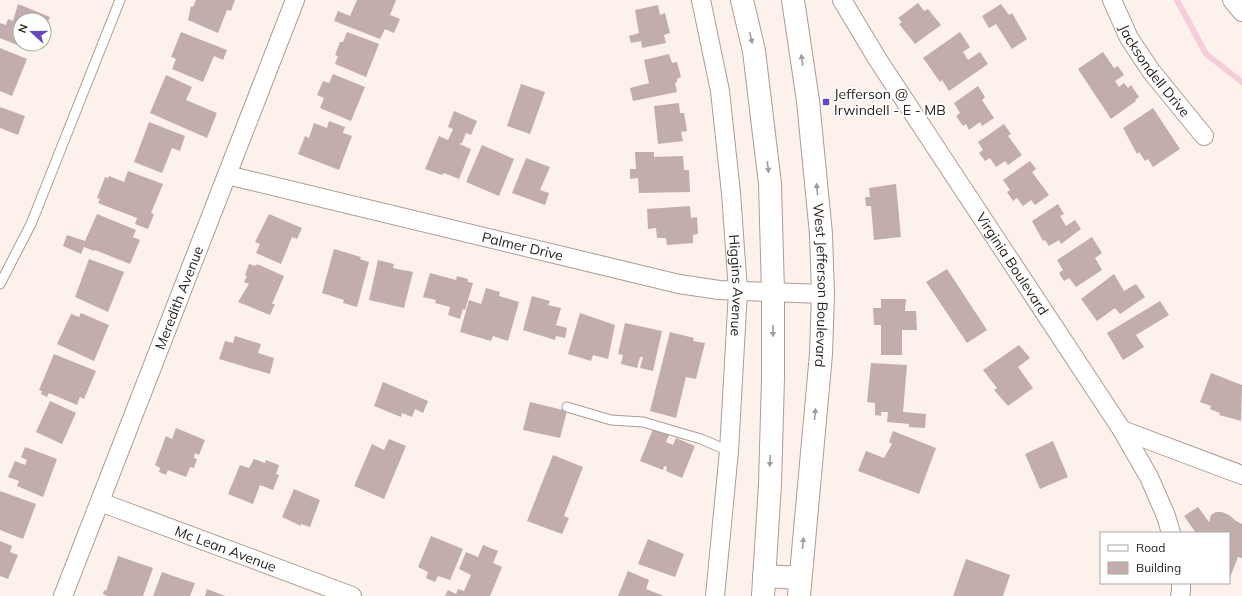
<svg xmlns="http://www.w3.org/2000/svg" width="1242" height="596" viewBox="0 0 1242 596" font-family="Mulish,sans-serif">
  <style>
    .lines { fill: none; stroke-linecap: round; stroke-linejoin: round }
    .stream { stroke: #f6ceda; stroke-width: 6 }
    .building { fill: #c2adac }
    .service-casing { stroke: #ae9c94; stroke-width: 11 }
    .minor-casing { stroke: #ae9c94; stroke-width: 20 }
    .secondary-casing { stroke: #ae9c94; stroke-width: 24 }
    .service { stroke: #fff; stroke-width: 9 }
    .minor { stroke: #fff; stroke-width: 18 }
    .secondary { stroke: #fff; stroke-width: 22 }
    .oneway { fill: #9f9c9b }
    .poi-dot { fill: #6748c1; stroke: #fff; stroke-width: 1.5 }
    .labels { text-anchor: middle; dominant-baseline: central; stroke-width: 4; stroke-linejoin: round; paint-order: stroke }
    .street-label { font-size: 14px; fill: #2a2320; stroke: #fff }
    .poi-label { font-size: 14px; fill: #2a2320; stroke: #fff; text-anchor: start }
  </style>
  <rect width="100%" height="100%" fill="#fdf1ec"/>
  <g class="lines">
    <polyline class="stream" points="1177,0 1206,54 1242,82"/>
  </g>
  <g class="building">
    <polygon points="196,0 235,0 231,11 227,10 218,33 188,20 191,6 193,7"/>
    <polygon points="357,0 396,0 390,15 400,19 394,33 385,29 380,39 334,21 338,11 350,16"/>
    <polygon points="918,3 924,11 928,9 941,25 915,44 899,24 902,22 898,18"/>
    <polygon points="18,4 50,17 44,32 44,20 20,20 20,44 29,44 27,49 0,38 0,23 6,25 8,19 13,21"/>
    <polygon points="1001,4 1009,15 1012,13 1027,39 1012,49 996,24 989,28 982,16"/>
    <polygon points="658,5 660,15 665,13 670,33 664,35 666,43 642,48 641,41 631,43 629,36 639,33 635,10"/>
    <polygon points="181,32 227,50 223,60 214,56 203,82 172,69 176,59 171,57"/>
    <polygon points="347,32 379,44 366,77 335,64 338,56 335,55 340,42 343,42"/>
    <polygon points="960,32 970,47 963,52 968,60 980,52 988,64 949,91 942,80 940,82 923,58"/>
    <polygon points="0,48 27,59 12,96 0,91"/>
    <polygon points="1103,52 1114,68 1118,66 1124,75 1115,81 1119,87 1124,83 1128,88 1131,85 1139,97 1135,100 1136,101 1111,119 1078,69"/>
    <polygon points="669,54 672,63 677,62 681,77 677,79 677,82 675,83 677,92 633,101 630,88 649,83 644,60"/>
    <polygon points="333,74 365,87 351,121 320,108 324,98 317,95 323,81 329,83"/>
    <polygon points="166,75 192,87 186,100 217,113 207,138 150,113"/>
    <polygon points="521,84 545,92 530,134 507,126"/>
    <polygon points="978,86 985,97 982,100 994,118 982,126 980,122 969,130 966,124 963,126 956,116 960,113 954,103"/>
    <polygon points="679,103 680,113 684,113 687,131 681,132 683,141 658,144 654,106"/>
    <polygon points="0,107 25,116 18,135 0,128"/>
    <polygon points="1153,108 1180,149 1153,167 1148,159 1145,161 1139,152 1137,154 1123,128"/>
    <polygon points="454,111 477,121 471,135 466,133 462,143 459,144 471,149 459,179 444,173 442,175 425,169 439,136 448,140 453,129 448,127"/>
    <polygon points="329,121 345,127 343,133 352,136 339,170 298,154 305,136 309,138 314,123 327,128"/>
    <polygon points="149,122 185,136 180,151 172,148 162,173 134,162"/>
    <polygon points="1004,124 1011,134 1008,136 1022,155 1008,165 1005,161 996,167 990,158 985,161 979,153 983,150 978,142"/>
    <polygon points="482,145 514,159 499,196 466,182"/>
    <polygon points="635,152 654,152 654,157 683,156 684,170 689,170 690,192 639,193 638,178 630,179 630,169 636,169"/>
    <polygon points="526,158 550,167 540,190 549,193 545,205 512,193"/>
    <polygon points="1030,161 1036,169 1032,172 1049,195 1035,205 1031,200 1023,206 1017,198 1013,201 1007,192 1010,190 1003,180"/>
    <polygon points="128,171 163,184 151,213 154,214 148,229 135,224 137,218 98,203 100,199 97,198 105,177 108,178 109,176 124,182"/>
    <polygon points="896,184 901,237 874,240 871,206 866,206 865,197 870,197 869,188"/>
    <polygon points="1058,204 1064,214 1060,216 1066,226 1075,220 1081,229 1061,244 1059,240 1049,246 1045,240 1043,241 1032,221"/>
    <polygon points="690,206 691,218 697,217 698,234 693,235 693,243 667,245 666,238 657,238 656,228 648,229 647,209"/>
    <polygon points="97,214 136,230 133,237 140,240 130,264 95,250 94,251 84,247 81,254 63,246 67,235 85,241"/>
    <polygon points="269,214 302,228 297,239 292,237 281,264 256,253 260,244 255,242"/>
    <polygon points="1092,237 1102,253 1095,258 1102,270 1076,287 1069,278 1064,281 1059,273 1063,270 1057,260"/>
    <polygon points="334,249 361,257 360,259 369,262 357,307 343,303 344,300 322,293"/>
    <polygon points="89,259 124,272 108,312 75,297"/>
    <polygon points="378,260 394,264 393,268 413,272 404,308 369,300"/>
    <polygon points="249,264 256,266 257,264 284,276 272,304 275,304 270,315 238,302 249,284 244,282 247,276 245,275"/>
    <polygon points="947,269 987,330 967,343 926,282"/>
    <polygon points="430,273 456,280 457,276 468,279 468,282 473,283 465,310 463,309 460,319 448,315 450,307 435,303 436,300 423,297"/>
    <polygon points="1114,274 1124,291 1136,284 1145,297 1120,314 1115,308 1097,321 1081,299"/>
    <polygon points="486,288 500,292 499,296 519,302 508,341 493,336 491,341 460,332 469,300 481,304"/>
    <polygon points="532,296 550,301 548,305 561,308 556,325 567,328 565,338 556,336 555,340 523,330"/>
    <polygon points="881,299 906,299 905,311 916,311 917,330 902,330 902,355 881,355 881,325 874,325 873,308 881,308"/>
    <polygon points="1160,301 1169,315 1136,335 1144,347 1123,360 1107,333"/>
    <polygon points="81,313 109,325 94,361 57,344 71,314 79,317"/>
    <polygon points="580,313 615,325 608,359 593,355 591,361 568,354"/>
    <polygon points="625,323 662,331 653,371 640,368 643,357 640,357 637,368 621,364 623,355 618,354"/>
    <polygon points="670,332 694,338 693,341 705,343 696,379 686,377 676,418 650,411"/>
    <polygon points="235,336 261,344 258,353 274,358 270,374 219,359 225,341 233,343"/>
    <polygon points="1019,345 1030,358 1018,367 1033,388 1008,406 994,390 997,388 983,370"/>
    <polygon points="54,354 96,371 84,399 80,397 77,405 49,393 47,397 41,394 42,391 39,390"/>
    <polygon points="871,363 907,365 903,412 926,414 925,428 909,427 909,424 887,422 888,412 881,412 881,416 875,415 875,403 867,402"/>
    <polygon points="1211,373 1242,385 1241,421 1219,415 1220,413 1210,409 1211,406 1200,402"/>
    <polygon points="383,382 428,401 423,413 415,409 412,417 402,413 401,417 374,406"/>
    <polygon points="50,401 76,413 62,444 36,432"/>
    <polygon points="530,402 567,411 560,438 523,430"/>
    <polygon points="176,428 205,440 199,455 195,453 194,458 197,459 194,468 190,467 186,477 168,470 166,475 159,472 160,468 155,465 166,436 172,439"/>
    <polygon points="653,429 669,435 666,442 673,445 676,438 695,446 682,478 666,471 667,467 664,466 663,470 640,461"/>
    <polygon points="893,431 936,448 919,494 858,471 866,451 884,458 892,444 889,442"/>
    <polygon points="389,439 406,446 384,499 354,486 372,444 384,450"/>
    <polygon points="1053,441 1068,477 1040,489 1025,454"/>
    <polygon points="25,447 57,459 43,497 17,486 19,481 8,477 15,461 25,465 27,460 21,457"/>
    <polygon points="553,455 583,467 564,516 569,518 562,534 527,521"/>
    <polygon points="254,459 265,463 266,460 279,465 276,474 279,475 273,490 260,485 253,504 228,494 240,465 249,468"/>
    <polygon points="294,489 320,500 310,527 301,524 301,526 282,517"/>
    <polygon points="0,491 36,504 23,539 0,530"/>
    <polygon points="1198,507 1209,522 1211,515 1216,512 1222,512 1229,515 1236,521 1242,524 1242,558 1238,557 1229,580 1229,533 1196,533 1184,516"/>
    <polygon points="431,536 463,549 450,580 438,576 435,582 426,578 428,572 418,567"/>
    <polygon points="648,539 684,554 675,577 638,564"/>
    <polygon points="0,541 12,546 10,552 18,555 8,579 0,576"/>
    <polygon points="483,545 498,551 493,563 502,567 490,596 445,596 448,590 456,594 458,589 464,591 471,575 459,569 466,552 478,557"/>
    <polygon points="118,556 153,568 143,596 107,596 103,594 104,590 106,591"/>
    <polygon points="966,559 1010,575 1003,596 953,596"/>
    <polygon points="628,571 649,580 646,589 664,596 618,596"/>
    <polygon points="162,572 182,579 195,583 190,596 153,596"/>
    <polygon points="207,589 215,592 225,596 205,596"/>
  </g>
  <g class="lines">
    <defs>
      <g id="service">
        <polyline points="0,284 31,224 120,0"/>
        <polyline points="567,407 611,420 643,422 701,439 729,451"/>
      </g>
      <g id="minor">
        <path id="s1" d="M701,0L720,91L731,193L738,291L729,451L715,596"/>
        <path id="s2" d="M842,0L878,60L1122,430L1149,477L1166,516L1171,533"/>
        <path id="s3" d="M1112,0L1129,38L1151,71L1204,136"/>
        <polyline points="1232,0 1242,12"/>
        <path id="s4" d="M227,175L679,284L719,290L823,294"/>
        <polyline points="1122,430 1242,475"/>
        <path id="s5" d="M100,502L352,596"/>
        <path id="s6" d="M63,596L295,0"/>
        <polyline points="1180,596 1181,591 1181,583"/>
      </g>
      <g id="secondary">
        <polyline points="742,0 754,51 770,184 773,292 773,378 770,484 763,596"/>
        <path id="s7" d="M793,0L808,101L821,234L823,294L821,354L799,596"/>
        <polyline points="764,576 800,578"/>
      </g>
    </defs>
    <use href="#service" class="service-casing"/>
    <use href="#minor" class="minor-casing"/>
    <use href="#secondary" class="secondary-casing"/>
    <use href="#service" class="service"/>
    <use href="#minor" class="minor"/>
    <use href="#secondary" class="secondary"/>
  </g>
  <defs><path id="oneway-solid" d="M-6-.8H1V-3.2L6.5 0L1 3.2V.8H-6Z"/></defs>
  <g class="oneway">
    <use href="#oneway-solid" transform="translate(751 38) rotate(77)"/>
    <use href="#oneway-solid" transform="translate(802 60) rotate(-98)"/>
    <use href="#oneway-solid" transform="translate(768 167) rotate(83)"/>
    <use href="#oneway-solid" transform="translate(817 189) rotate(-96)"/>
    <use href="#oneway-solid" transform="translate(773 331) rotate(90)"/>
    <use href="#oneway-solid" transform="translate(815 414) rotate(-85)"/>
    <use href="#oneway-solid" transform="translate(770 461) rotate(92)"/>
    <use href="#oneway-solid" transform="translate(803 543) rotate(-85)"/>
  </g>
  <rect class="poi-dot" x="822" y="98" width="8" height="8" rx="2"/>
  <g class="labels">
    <g class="street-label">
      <text stroke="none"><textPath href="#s3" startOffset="83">Jacksondell Drive</textPath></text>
      <text stroke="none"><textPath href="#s4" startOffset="304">Palmer Drive</textPath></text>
      <text stroke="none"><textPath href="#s2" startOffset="314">Virginia Boulevard</textPath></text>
      <text stroke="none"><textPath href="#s1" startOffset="288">Higgins Avenue</textPath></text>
      <text stroke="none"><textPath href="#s7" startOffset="287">West Jefferson Boulevard</textPath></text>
      <text stroke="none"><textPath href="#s6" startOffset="320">Meredith Avenue</textPath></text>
      <text stroke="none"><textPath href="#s5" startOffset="134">Mc Lean Avenue</textPath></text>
    </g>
    <g class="poi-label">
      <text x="834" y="94">Jefferson @<tspan x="834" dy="16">Irwindell - E - MB</tspan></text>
    </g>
  </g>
  <rect x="1100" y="532" width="130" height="52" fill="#ffffff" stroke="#aaa7a6"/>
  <rect x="1108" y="545" width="20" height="6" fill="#ffffff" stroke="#aaa7a6"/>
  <text x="1136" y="552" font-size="12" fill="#2a2320">Road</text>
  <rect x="1108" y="562" width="20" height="12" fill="#c2adac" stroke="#aaa7a6"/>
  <text x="1136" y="572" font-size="12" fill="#2a2320">Building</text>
  <g transform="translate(32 32) rotate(291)"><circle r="19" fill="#ffffff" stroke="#aaa7a6"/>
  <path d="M0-3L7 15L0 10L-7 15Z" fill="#6748c1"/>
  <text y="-6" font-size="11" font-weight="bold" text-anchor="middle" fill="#2a2320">N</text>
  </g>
</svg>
